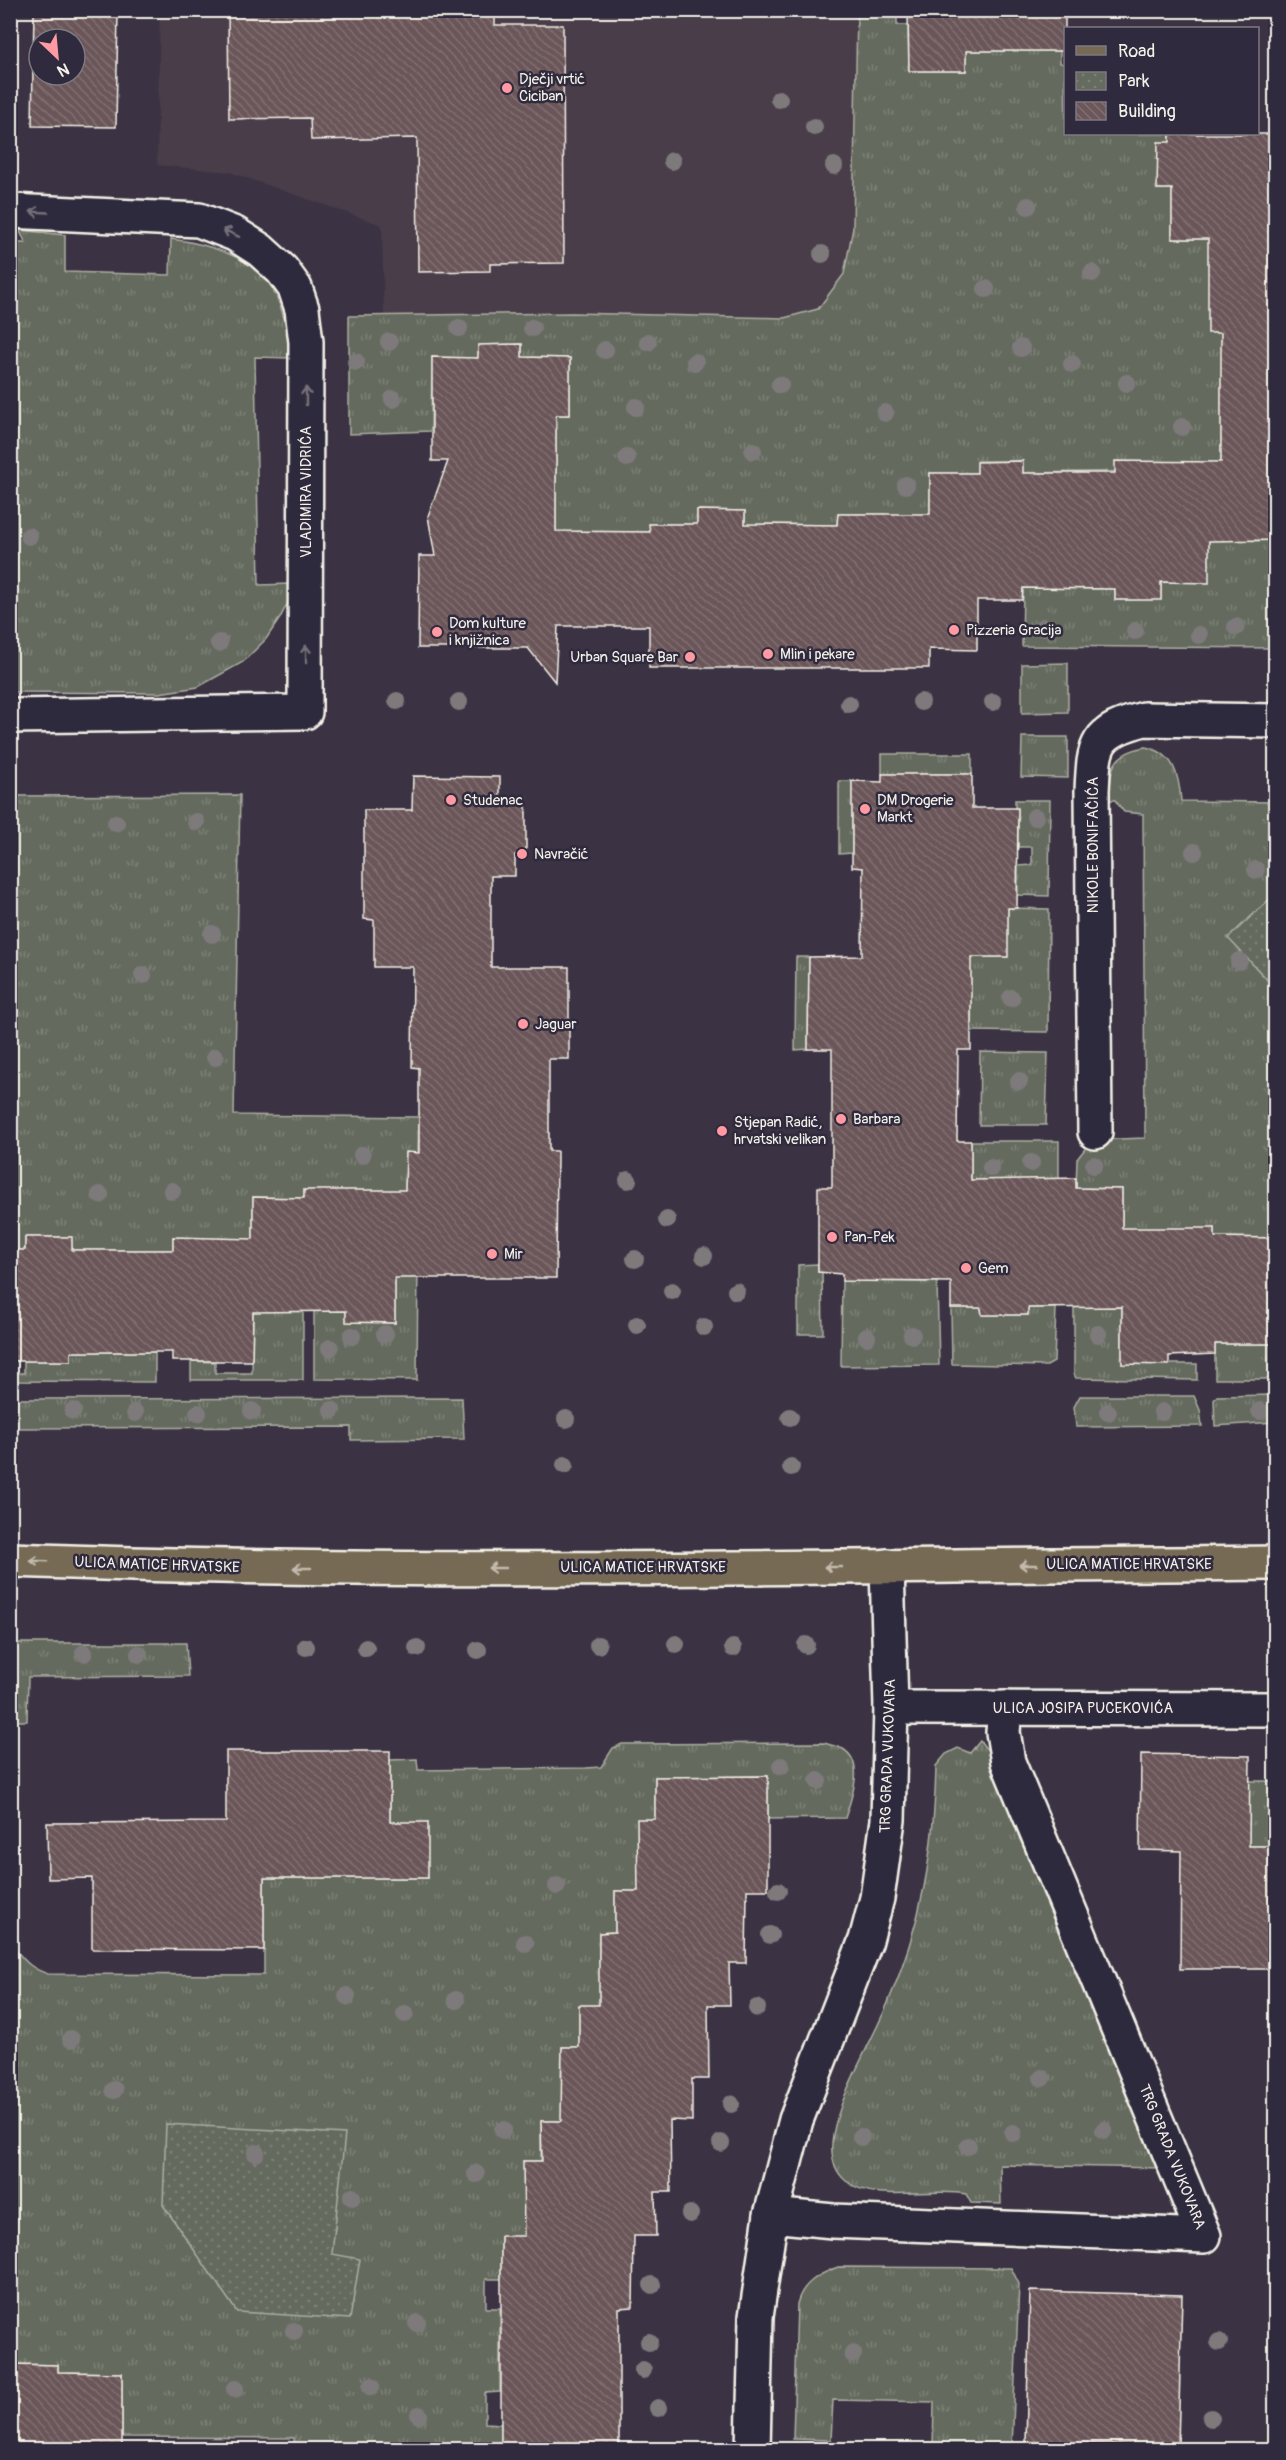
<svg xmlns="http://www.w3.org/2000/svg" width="1286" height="2460" viewBox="0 0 1286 2460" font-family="Pangolin,sans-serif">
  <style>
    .built { fill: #493e4a }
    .grass { fill: url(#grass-tufts); stroke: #acaea3; stroke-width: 1.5 }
    .park { fill: url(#park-dots); stroke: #acaea3; stroke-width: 1.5 }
    .building { fill: url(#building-back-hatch); stroke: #f4f1e8; stroke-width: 1.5; fill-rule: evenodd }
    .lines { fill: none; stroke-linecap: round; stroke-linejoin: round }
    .minor-casing { stroke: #f4f1e8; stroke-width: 38 }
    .major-casing { stroke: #f4f1e8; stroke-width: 38 }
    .minor { stroke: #2f2a3d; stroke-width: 33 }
    .major { stroke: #766a54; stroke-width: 33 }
    .tree { fill: #7e7a7c }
    .oneway { stroke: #747079 }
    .oneway2 { stroke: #c2bbad }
    .poi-dot { fill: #ff9aa2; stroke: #2f2a3d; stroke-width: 2 }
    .labels { text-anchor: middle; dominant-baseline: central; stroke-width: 5; stroke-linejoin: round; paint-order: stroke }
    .poi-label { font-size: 15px; fill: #f4f1e8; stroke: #2f2a3d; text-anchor: start }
    .street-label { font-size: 15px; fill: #f4f1e8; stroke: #2f2a3d }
  </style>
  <defs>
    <pattern id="grass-tufts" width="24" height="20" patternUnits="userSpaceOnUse" patternTransform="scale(1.5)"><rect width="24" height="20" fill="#656b5e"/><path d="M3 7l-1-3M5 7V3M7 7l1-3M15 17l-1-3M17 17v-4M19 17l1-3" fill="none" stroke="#7c8175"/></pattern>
    <pattern id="park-dots" width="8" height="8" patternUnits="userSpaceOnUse" patternTransform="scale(1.5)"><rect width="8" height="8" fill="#656b5e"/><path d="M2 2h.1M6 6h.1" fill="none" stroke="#7c8175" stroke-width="1.8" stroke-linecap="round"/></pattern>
    <pattern id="building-back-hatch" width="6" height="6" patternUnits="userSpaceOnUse" patternTransform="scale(1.5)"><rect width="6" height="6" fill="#6b5659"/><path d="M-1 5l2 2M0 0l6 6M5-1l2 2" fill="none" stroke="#816f71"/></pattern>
  </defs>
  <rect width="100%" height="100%" fill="#3b3343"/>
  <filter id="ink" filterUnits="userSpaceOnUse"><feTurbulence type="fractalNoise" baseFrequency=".0167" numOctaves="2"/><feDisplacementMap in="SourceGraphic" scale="12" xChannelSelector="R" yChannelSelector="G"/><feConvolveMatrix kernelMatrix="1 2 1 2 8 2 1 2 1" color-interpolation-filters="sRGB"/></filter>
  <g filter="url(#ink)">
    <polygon class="built" points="160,11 857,11 853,228 844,274 818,309 784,318 573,313 384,316 382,225 230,172 157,165"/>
    <g class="grass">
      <polygon points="857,11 897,11 897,25 908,25 909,71 966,71 966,51 1060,51 1060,63 1065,64 1066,134 1170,134 1170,142 1158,189 1172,189 1172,239 1222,239 1221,470 1023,473 1022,461 978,461 977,473 930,473 930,525 884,514 838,514 837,525 745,524 745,511 697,510 697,524 650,524 650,532 556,532 556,415 570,415 570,358 522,357 522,344 479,345 478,358 432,357 431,431 349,434 349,316 573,313 784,318 818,309 844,274 853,228"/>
      <path d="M19,230L65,235V272L170,275L171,239C203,243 253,256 271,286C284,309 288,333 292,358L255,357L259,585L290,584L288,602L280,618L266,639L243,662L198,687L159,693L11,692V243H26Z"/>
      <polygon points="1209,530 1254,530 1254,541 1275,540 1275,648 1022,646 1023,588 1115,589 1115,600 1161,599 1161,582"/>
      <polygon points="1068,663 1068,712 1022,713 1022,664"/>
      <polygon points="1022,737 1068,737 1068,778 1021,777"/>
      <path d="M1145,747C1174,752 1179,775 1181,801L1275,802V1238L1215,1237V1228L1122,1238V1189L1076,1188L1077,1159L1092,1140L1145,1138L1143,814L1124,812L1115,800H1110C1110,768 1111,754 1145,747Z"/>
      <rect x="882" y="754" width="90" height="20"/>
      <polygon points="839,781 852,781 852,853 839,854"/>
      <polygon points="240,795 234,1115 419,1117 418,1153 406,1153 405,1198 304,1190 304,1198 253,1197 253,1251 173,1237 173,1250 72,1250 71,1237 25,1237 25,1250 11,1250 10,796"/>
      <polygon points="1015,800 1050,800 1049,896 1018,895 1018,866 1032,865 1032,847 1018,847 1018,809 1015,808"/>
      <polygon points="1008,908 1049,909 1048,1032 972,1031 971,1003 958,1002 958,957 1007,957"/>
      <polygon points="796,957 809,957 808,1049 795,1050"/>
      <polygon points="980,1052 1048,1053 1046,1125 979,1125"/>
      <polygon points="971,1141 1059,1141 1059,1179 971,1189"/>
      <polygon points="395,1261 418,1261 417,1380 314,1379 314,1311 346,1311 347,1322 395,1323"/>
      <polygon points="818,1264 818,1272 822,1272 823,1334 798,1334 798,1265"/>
      <polygon points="842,1281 937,1282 939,1365 841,1366"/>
      <polygon points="1074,1296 1122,1297 1122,1364 1197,1364 1197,1380 1076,1378 1074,1374"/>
      <polygon points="253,1305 303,1306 303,1380 191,1380 191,1361 215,1362 215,1373 252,1373"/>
      <polygon points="951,1308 981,1308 982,1315 1028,1315 1028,1308 1056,1308 1054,1362 1047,1366 952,1364"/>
      <rect x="1215" y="1344" width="60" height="35"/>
      <polygon points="71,1352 155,1352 155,1382 11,1381 11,1373 24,1373 24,1361 71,1361"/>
      <polygon points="1275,1395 1275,1422 1215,1426 1214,1400 1217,1396"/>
      <polygon points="1080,1396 1194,1396 1200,1410 1202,1426 1076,1427 1074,1407"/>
      <polygon points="462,1398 464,1439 351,1440 351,1427 11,1428 11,1399"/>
      <polygon points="11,1643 186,1643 188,1676 28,1677 27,1721 11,1721"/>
      <path d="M980,1741L994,1758L1162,2168L1000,2165L1001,2204L971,2203L966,2194C931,2187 874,2204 846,2181C832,2169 830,2152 833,2135C840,2094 870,2045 887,2005C922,1924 934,1853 936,1766L946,1754L958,1748L970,1753Z"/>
      <path d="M824,1743C830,1745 837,1746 843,1749C866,1763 851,1799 845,1818L768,1819V1776L655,1777V1891H615V1932L599,1933V1963L615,2005L579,2006V2047H562L561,2079H579V2121H541V2161H523L541,2236L501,2237V2279H486V2308H500V2392L485,2393V2423L501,2424V2449L295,2450L294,2438L122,2437V2373L58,2372V2365L11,2364L10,1950H16C26,1963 33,1969 48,1974L264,1975V1878H428L390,1822V1760L417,1759L418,1770L586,1768L601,1767L613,1748L622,1744Z"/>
      <rect x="1249" y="1781" width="26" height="65"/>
      <path d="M838,2267L1011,2268L1019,2284L1012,2448L1243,2445V2450L933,2449L934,2402L833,2400L831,2440L793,2439L797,2304C802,2283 819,2274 838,2267Z"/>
    </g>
    <g class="park">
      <polygon points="1275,894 1275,988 1228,938"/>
      <polygon points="166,2124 345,2134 332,2254 360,2259 350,2319 237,2312 163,2205"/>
    </g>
    <g class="building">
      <path d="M34,10H118L116,127L32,126ZM39,39H75V75H39Z"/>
      <polygon points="228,10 495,10 495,25 563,25 564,263 490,264 490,271 418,272 417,138 311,140 310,118 229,119"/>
      <polygon points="908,10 1065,10 1065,51 966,51 966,71 909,71"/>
      <polygon points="1170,134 1275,134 1275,540 1209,541 1209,583 1161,582 1161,600 1115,600 1115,589 1023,588 1022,600 977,600 977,650 929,649 929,668 649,668 649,626 558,626 555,682 528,648 418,648 419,556 435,556 428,516 448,461 432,461 432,357 478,358 478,345 522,344 522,357 570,358 570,415 556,415 556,531 650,532 649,524 697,524 697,510 745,511 745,524 837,525 838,514 930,514 930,473 977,473 977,462 1023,461 1023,473 1115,473 1115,461 1221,462 1221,333 1208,333 1208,239 1172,239 1172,189 1157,189 1158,142 1170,142"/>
      <polygon points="882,774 972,774 972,808 1018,808 1017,908 1008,908 1008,957 971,957 971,1050 958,1050 957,1141 971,1141 971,1180 1076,1178 1076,1188 1122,1189 1122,1228 1215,1228 1215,1237 1275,1238 1275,1344 1215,1344 1215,1354 1169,1356 1169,1365 1122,1364 1122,1307 1028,1308 1028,1315 982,1315 981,1308 951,1308 951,1282 842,1281 842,1274 818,1272 818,1187 832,1187 832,1049 808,1049 809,957 862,956 863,868 852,867 852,781 882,782"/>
      <polygon points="413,776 500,777 500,797 526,797 526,853 515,855 515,876 491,876 491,967 569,967 569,1059 549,1059 549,1151 557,1151 556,1278 395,1278 395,1323 346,1322 346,1311 253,1312 252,1361 172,1361 172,1352 71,1352 71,1361 10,1361 10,1250 25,1250 25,1237 72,1237 72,1250 173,1250 173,1237 253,1239 253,1197 304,1198 304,1190 405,1190 406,1152 419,1153 419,1068 412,1067 413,967 374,967 374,920 364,919 364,810 412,810"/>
      <polygon points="226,1751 390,1751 390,1822 428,1822 428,1878 264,1878 264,1950 92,1949 92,1878 48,1879 47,1823 226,1822"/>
      <polygon points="1141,1754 1250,1756 1249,1846 1275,1846 1275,1969 1180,1969 1181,1851 1140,1850"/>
      <polygon points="768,1776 768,1890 747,1890 746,1963 729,1963 730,2005 708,2005 709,2079 692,2079 692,2121 670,2120 671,2192 655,2192 656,2236 634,2236 633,2307 619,2308 619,2450 501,2450 501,2236 524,2236 523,2161 542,2161 541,2121 561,2121 562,2047 579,2047 579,2005 599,2005 599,1933 615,1932 615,1891 638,1891 637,1819 655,1819 655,1777"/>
      <polygon points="1030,2291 1182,2295 1178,2446 1026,2442"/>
      <polygon points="10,2364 58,2365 58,2372 122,2373 122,2450 10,2450"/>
    </g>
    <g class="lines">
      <defs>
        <g id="minor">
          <polyline points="10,211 199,220 235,234 260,250 282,270 295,288 302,309 306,342 305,712 10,716"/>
          <path d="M1095,1132L1092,791C1094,743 1095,732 1144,719L1276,721"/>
          <polyline points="891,1708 1276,1709"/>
          <polyline points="771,2215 833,2221 1204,2236 1008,1762 1003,1732 1005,1708"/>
          <polyline points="753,2450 756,2317 771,2215 796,2120 866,1940 877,1898 888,1820 891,1708 887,1566"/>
        </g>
        <path id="major" d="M10,1560C432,1576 854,1566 1276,1563"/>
      </defs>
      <use href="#minor" class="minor-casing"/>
      <use href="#major" class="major-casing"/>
      <use href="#minor" class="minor"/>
      <use href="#major" class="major"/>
    </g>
    <g class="tree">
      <circle cx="779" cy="99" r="9"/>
      <circle cx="814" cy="127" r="9"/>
      <circle cx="672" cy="161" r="9"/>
      <circle cx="834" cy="166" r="9"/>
      <circle cx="1028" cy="206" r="9"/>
      <circle cx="822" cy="254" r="9"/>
      <circle cx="1092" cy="273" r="9"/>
      <circle cx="986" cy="289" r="9"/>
      <circle cx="459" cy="328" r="9"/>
      <circle cx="532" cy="328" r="9"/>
      <circle cx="389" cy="342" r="9"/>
      <circle cx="648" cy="342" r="9"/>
      <circle cx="1021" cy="348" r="9"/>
      <circle cx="605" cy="350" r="9"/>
      <circle cx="356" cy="362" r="9"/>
      <circle cx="695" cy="362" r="9"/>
      <circle cx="1072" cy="364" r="9"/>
      <circle cx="1127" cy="383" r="9"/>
      <circle cx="780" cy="385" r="9"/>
      <circle cx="393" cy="399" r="9"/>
      <circle cx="636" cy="407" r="9"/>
      <circle cx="885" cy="413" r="9"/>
      <circle cx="1182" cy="427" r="9"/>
      <circle cx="753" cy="451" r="9"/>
      <circle cx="627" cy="458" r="9"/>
      <circle cx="906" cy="485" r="9"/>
      <circle cx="29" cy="536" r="9"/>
      <circle cx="1043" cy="627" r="9"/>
      <circle cx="1236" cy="627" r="9"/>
      <circle cx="1135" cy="631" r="9"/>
      <circle cx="1199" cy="635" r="9"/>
      <circle cx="219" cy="643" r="9"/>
      <circle cx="397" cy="701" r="9"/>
      <circle cx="459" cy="702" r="9"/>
      <circle cx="921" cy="702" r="9"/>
      <circle cx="993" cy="702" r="9"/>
      <circle cx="849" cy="704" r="9"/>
      <circle cx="1035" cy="817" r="9"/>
      <circle cx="196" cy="822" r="9"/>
      <circle cx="116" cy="823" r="9"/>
      <circle cx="1194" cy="852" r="9"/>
      <circle cx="1256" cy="870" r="9"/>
      <circle cx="212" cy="934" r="9"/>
      <circle cx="1239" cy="961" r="9"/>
      <circle cx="143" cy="975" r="9"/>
      <circle cx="1011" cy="998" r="9"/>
      <circle cx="215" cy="1057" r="9"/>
      <circle cx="1019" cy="1081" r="9"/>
      <circle cx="362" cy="1155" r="9"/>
      <circle cx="1031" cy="1163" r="9"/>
      <circle cx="1094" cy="1165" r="9"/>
      <circle cx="991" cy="1168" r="9"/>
      <circle cx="628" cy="1180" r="9"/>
      <circle cx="172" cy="1191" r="9"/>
      <circle cx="100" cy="1195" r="9"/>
      <circle cx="667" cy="1220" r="9"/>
      <circle cx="704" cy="1256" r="9"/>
      <circle cx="635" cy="1259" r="9"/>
      <circle cx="672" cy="1291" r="9"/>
      <circle cx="736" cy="1291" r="9"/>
      <circle cx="637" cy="1325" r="9"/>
      <circle cx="704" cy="1327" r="9"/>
      <circle cx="385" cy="1334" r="9"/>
      <circle cx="1098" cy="1334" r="9"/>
      <circle cx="912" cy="1335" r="9"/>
      <circle cx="352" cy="1336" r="9"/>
      <circle cx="867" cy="1337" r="9"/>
      <circle cx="330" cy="1348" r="9"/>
      <circle cx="332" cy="1410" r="9"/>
      <circle cx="73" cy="1411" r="9"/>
      <circle cx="252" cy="1411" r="9"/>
      <circle cx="1260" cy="1411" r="9"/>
      <circle cx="1108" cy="1412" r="9"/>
      <circle cx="1162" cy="1412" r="9"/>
      <circle cx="135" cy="1413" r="9"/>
      <circle cx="198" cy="1413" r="9"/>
      <circle cx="790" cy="1417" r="9"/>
      <circle cx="566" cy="1419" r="9"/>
      <circle cx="565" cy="1465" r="9"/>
      <circle cx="791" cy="1467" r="9"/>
      <circle cx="676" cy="1644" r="9"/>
      <circle cx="598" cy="1645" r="9"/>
      <circle cx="806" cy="1645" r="9"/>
      <circle cx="306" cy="1647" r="9"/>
      <circle cx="366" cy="1648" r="9"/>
      <circle cx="417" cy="1648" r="9"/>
      <circle cx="733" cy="1648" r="9"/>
      <circle cx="478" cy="1650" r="9"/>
      <circle cx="84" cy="1653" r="9"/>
      <circle cx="139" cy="1654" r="9"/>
      <circle cx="781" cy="1766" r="9"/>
      <circle cx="818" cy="1781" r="9"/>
      <circle cx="557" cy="1886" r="9"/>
      <circle cx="778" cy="1891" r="9"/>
      <circle cx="770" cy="1935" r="9"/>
      <circle cx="525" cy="1943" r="9"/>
      <circle cx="347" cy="1996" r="9"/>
      <circle cx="456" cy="2000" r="9"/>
      <circle cx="757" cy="2008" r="9"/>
      <circle cx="405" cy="2014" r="9"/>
      <circle cx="71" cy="2039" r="9"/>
      <circle cx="1042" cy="2078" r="9"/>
      <circle cx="114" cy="2090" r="9"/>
      <circle cx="731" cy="2104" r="9"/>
      <circle cx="503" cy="2130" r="9"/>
      <circle cx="1104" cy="2130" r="9"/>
      <circle cx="1013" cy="2133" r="9"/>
      <circle cx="861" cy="2137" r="9"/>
      <circle cx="721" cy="2143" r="9"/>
      <circle cx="968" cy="2146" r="9"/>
      <circle cx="256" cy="2153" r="9"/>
      <circle cx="476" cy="2174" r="9"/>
      <circle cx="352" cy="2197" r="9"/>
      <circle cx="690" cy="2214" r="9"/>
      <circle cx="652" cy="2285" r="9"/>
      <circle cx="417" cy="2323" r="9"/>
      <circle cx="294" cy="2331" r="9"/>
      <circle cx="649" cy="2342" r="9"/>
      <circle cx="1219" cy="2342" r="9"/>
      <circle cx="853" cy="2354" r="9"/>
      <circle cx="643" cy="2370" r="9"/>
      <circle cx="371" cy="2387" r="9"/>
      <circle cx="235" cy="2389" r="9"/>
      <circle cx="658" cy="2408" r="9"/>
      <circle cx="419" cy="2415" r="9"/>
      <circle cx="1211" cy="2418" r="9"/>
    </g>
    <defs><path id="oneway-shaft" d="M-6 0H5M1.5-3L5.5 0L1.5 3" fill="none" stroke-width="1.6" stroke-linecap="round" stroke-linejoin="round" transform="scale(1.5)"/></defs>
    <g class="oneway">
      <use href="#oneway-shaft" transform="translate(39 212) rotate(-177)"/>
      <use href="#oneway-shaft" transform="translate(231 233) rotate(-155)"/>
      <use href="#oneway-shaft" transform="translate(306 396) rotate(-90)"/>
      <use href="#oneway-shaft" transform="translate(306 654) rotate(-90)"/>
    </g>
    <g class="oneway2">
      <use href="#oneway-shaft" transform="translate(39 1561) rotate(-178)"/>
      <use href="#oneway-shaft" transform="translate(1028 1565) rotate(180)"/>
      <use href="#oneway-shaft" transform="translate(833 1567) rotate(180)"/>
      <use href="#oneway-shaft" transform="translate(302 1568) rotate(-180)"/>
      <use href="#oneway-shaft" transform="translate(497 1568) rotate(180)"/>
    </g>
  </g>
  <g class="poi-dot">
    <circle cx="507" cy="88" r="6"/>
    <circle cx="954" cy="630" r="6"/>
    <circle cx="437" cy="632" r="6"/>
    <circle cx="768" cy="654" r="6"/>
    <circle cx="690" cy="657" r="6"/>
    <circle cx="451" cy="800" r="6"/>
    <circle cx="865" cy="809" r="6"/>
    <circle cx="522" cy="854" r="6"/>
    <circle cx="523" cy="1024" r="6"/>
    <circle cx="841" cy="1119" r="6"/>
    <circle cx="722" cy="1131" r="6"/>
    <circle cx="832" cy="1237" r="6"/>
    <circle cx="492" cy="1254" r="6"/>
    <circle cx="966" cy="1268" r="6"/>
  </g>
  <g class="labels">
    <g class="poi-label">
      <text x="519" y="79">Dječji vrtić<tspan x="519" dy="17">Ciciban</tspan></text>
      <text x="449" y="623">Dom kulture<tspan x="449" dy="17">i knjižnica</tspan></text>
      <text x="966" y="630">Pizzeria Gracija</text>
      <text x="780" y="654">Mlin i pekare</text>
      <text x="678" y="657" text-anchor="end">Urban Square Bar</text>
      <text x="463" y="800">Studenac</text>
      <text x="877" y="800">DM Drogerie<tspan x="877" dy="17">Markt</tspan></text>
      <text x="534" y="854">Navračić</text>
      <text x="535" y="1024">Jaguar</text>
      <text x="853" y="1119">Barbara</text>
      <text x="734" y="1122">Stjepan Radić,<tspan x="734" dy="17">hrvatski velikan</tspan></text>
      <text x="844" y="1237">Pan-Pek</text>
      <text x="504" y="1254">Mir</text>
      <text x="978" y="1268">Gem</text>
    </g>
    <g class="street-label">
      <text transform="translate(306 492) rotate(-90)">VLADIMIRA VIDRIĆA</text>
      <text transform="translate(1093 845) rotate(-90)">NIKOLE BONIFAČIĆA</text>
      <text x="1129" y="1564">ULICA MATICE HRVATSKE</text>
      <text transform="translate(157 1565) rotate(2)">ULICA MATICE HRVATSKE</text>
      <text x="643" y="1567">ULICA MATICE HRVATSKE</text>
      <text x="1083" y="1708">ULICA JOSIPA PUCEKOVIĆA</text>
      <text transform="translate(888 1756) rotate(-88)">TRG GRADA VUKOVARA</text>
      <text transform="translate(1172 2157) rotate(68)">TRG GRADA VUKOVARA</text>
    </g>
  </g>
  <rect width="1286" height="2460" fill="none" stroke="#2f2a3d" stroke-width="36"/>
  <rect x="18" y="18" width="1250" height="2424" fill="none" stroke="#f4f1e8" stroke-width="2" filter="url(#ink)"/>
  <rect x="1064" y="27" width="195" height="108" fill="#2f2a3d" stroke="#7e7a81" stroke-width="1.5"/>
  <rect x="1076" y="46" width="30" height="9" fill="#766a54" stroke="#7e7a81" stroke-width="1.5"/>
  <text x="1118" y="57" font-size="18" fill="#f4f1e8">Road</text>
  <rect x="1076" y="72" width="30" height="18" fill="url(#park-dots)" stroke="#7e7a81" stroke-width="1.5"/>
  <text x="1118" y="87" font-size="18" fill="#f4f1e8">Park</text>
  <rect x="1076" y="102" width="30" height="18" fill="url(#building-back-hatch)" stroke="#7e7a81" stroke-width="1.5"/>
  <text x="1118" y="117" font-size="18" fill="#f4f1e8">Building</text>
  <g transform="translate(57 57) rotate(154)"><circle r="28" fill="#2f2a3d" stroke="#7e7a81" stroke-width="1.5"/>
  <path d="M0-4.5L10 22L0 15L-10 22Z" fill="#ff9aa2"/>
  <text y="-9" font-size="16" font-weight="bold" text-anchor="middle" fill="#f4f1e8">N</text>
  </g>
</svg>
